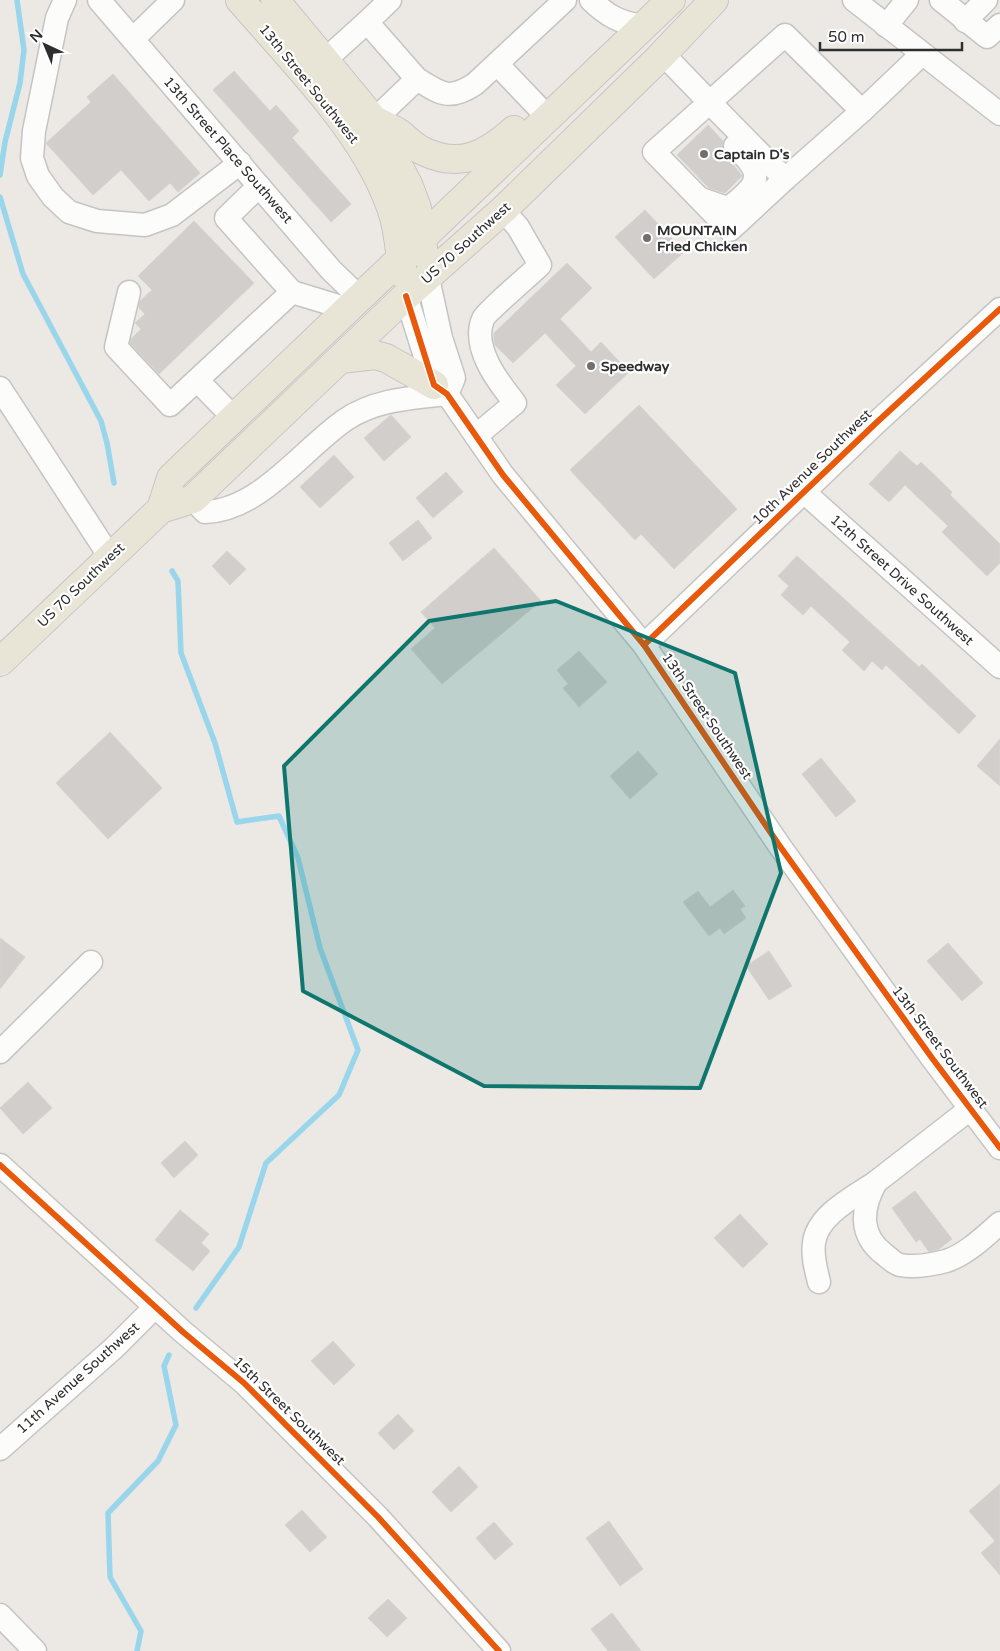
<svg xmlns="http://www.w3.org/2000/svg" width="1000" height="1651" viewBox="0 0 1000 1651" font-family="'Varela Round',sans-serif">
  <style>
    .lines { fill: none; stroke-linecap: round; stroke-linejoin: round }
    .stream { stroke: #99d6ec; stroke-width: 5.5 }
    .building { fill: #d1cecb; stroke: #d7d4d0 }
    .minor-casing { stroke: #c5c4c5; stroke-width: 25 }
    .major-casing { stroke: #c6c5c4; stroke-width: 30 }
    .minor { stroke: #fcfcfb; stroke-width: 22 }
    .major { stroke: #e8e4d6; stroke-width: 28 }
    .cycleway-casing { stroke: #fff; stroke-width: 9 }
    .cycleway { stroke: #e8590c; stroke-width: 6 }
    .marked { fill: #0f766e; fill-opacity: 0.2; stroke: #0f766e; stroke-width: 4; stroke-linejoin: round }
    .poi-dot { fill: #706f6e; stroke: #fff; stroke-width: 2 }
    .labels { text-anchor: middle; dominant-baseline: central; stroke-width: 4.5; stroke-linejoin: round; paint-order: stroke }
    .street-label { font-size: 14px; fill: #2e2e2e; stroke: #fff }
    .poi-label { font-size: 14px; font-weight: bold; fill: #2e2e2e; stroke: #fff; text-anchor: start }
  </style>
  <rect width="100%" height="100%" fill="#ece8e4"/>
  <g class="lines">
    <g class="stream">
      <polyline points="0,175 5,142 20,83 24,50 17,0"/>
      <polyline points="0,197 23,274 101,421 107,443 114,483"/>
      <polyline points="172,571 178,581 181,653 215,743 237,822 279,816 298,858 320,948 358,1050 339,1095 266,1163 239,1247 196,1308"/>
      <polyline points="137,1651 141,1631 110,1577 108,1513 158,1461 176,1425 164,1366 169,1355"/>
    </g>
  </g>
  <g class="building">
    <polygon points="234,71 270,111 276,105 299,131 292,138 351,204 331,222 213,90"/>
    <polygon points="113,74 200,173 178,192 170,183 149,201 121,170 93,195 46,143 91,102 87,97"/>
    <polygon points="708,125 723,141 722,150 742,176 725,193 709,188 677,155"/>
    <polygon points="645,210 684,252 654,279 615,237"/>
    <polygon points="194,221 254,283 159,374 130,343 131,339 141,329 135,323 145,314 139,308 140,301 152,290 138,276"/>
    <polygon points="567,263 592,288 560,319 591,352 601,342 629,372 585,414 556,385 576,366 545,333 513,363 495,345 494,340 494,333"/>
    <polygon points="639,405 737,509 674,569 641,534 635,540 570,470"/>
    <polygon points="391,415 411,437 384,461 364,438"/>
    <polygon points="900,451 917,466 921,462 952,492 950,495 1000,544 1000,563 987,576 942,532 948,526 905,485 889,502 869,484"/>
    <polygon points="334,455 354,477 320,508 300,487"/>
    <polygon points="446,472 463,492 433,518 416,498"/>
    <polygon points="418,520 432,538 403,561 389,543"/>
    <polygon points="494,548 541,601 442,684 411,649 435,628 421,612"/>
    <polygon points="227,551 246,569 230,585 212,566"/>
    <polygon points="797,556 919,667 922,664 976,716 959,734 886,665 882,670 872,661 864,671 842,650 850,642 811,606 803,615 781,595 789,586 778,576"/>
    <polygon points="579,651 607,682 579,707 563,688 568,684 557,670"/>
    <polygon points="110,732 162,788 108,839 56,783"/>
    <polygon points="1000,739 1000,786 977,766"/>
    <polygon points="638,751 658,774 630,799 610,776"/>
    <polygon points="821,758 856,801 836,817 802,774"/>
    <polygon points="733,890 745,906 740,909 746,918 724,934 720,928 709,936 683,902 698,891 710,907"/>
    <polygon points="0,938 25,957 0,989"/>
    <polygon points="948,943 983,983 962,1001 927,961"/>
    <polygon points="769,951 792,986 769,1000 746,966"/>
    <polygon points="28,1082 52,1108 23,1134 0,1108"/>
    <polygon points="185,1141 198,1155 174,1178 161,1163"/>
    <polygon points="915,1191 952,1239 939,1249 929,1252 920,1239 916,1242 892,1208"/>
    <polygon points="180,1210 209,1234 201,1243 210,1251 193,1271 155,1240"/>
    <polygon points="740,1214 768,1244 743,1268 714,1238"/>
    <polygon points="333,1341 355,1365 334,1385 311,1361"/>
    <polygon points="398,1414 414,1431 394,1450 378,1433"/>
    <polygon points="459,1466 478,1487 451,1512 432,1492"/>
    <polygon points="1000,1484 1000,1575 981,1553 995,1541 969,1511"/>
    <polygon points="302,1510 327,1537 310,1552 285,1525"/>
    <polygon points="609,1521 643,1569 620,1586 586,1538"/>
    <polygon points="494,1522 513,1544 495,1560 476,1538"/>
    <polygon points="388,1599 407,1618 387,1637 368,1618"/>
    <polygon points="612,1613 641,1651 608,1651 591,1629"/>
  </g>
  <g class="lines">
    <defs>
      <g id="minor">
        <polyline points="65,0 57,18 34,131 32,158 38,176 53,197 69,212 97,221 145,225 172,215 240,163"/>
        <polyline points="99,0 331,270 360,298"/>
        <polyline points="390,0 367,22 417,79"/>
        <path d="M591,0C607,16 621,23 643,26"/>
        <polyline points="854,0 1000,114"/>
        <polyline points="941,0 987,37 1000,25"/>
        <polyline points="965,21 986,0"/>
        <polyline points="886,26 907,0"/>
        <polyline points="133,39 173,0"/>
        <polyline points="663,54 718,111 785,179 730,230 654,152 785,35 862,111 922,54"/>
        <polyline points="326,59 367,22"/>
        <polyline points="497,64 539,108"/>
        <path d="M374,120L417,79C441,94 449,101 475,84L565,0"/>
        <polyline points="785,179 862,111"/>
        <path d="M701,199L727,208C735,204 740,199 746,193C766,175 749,161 735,146"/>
        <polyline points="428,278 441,338 454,378 447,394"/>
        <polyline points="129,292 116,347 170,405 197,380"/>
        <polyline points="292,292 348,309"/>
        <polyline points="406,296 434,385 447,394 503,475 644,645 779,845 932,1058 1000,1148"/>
        <polyline points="0,388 110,557"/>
        <polyline points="234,418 197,380 292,292 226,218 259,186"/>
        <path d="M476,436L515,403C499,383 471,348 483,319C486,312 531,274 540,265L518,227L503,210"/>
        <polyline points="805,493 1000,667"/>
        <path d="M193,499L205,512C259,511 303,449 345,420C376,399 412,398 447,394"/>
        <polyline points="644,645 876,423 1000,309"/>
        <polyline points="0,1052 91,962"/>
        <path d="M970,1109L876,1182C861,1209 859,1235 884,1254C889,1258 895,1264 900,1265C916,1268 931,1265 946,1261C966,1255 985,1236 1000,1223"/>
        <polyline points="0,1165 183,1332 244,1383 378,1517 499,1651"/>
        <path d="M819,1282C816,1270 812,1256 814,1243C817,1215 854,1197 876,1182"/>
        <polyline points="0,1449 115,1347 155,1307"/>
        <polyline points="0,1615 35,1651"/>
      </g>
      <g id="major">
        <path d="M240,0C294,63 370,136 394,217C399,236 400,255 403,274"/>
        <polyline points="275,0 374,120 408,184 417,208 424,254"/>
        <path d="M374,120C382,124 391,128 399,133C407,139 414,147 423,151C460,169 486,155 514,130"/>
        <polyline points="341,359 375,355 386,358 434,385"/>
        <polyline points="161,509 171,478 671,0"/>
        <polyline points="0,662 161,509 193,499 406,296 503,210 658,59 714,0"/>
      </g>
    </defs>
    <use href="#minor" class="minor-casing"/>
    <use href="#major" class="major-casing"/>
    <use href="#minor" class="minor"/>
    <use href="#major" class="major"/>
    <defs>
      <g id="cycleway">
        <polyline points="406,296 434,385 447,394 503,475 644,645 779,845 932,1058 1000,1148"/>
        <polyline points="644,645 876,423 1000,309"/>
        <polyline points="0,1165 183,1332 244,1383 378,1517 499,1651"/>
      </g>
    </defs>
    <use href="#cycleway" class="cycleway-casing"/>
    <use href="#cycleway" class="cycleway"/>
  </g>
  <path class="marked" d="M556,601L735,673L781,873L700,1088L484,1086L303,991L284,766L429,621Z"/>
  <g class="poi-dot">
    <circle cx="704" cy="154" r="5"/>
    <circle cx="647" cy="238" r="5"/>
    <circle cx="591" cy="366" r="5"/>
  </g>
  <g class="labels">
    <g class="street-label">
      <text transform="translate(309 84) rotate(51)">13th Street Southwest</text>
      <text transform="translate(228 150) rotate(49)">13th Street Place Southwest</text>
      <text transform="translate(466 243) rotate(-42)">US 70 Southwest</text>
      <text transform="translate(812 467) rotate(-44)">10th Avenue Southwest</text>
      <text transform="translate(902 580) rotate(42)">12th Street Drive Southwest</text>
      <text transform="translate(81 585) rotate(-44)">US 70 Southwest</text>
      <text transform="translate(707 716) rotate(56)">13th Street Southwest</text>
      <text transform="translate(940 1047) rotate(53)">13th Street Southwest</text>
      <text transform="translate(78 1378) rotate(-42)">11th Avenue Southwest</text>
      <text transform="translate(289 1411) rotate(44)">15th Street Southwest</text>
    </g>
    <g class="poi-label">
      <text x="714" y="154">Captain D's</text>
      <text x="657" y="230">MOUNTAIN<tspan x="657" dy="16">Fried Chicken</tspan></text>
      <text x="601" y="366">Speedway</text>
    </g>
  </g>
  <g transform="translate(45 45) rotate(316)" stroke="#ffffff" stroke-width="4" paint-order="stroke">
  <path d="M0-4L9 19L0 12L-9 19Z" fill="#2e2e2e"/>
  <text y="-8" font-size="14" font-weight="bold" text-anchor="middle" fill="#2e2e2e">N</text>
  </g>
  <path d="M820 42v8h142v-8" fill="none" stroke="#2e2e2e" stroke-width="2.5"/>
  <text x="828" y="42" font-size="15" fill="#2e2e2e" stroke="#ffffff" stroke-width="4" paint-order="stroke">50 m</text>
</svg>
